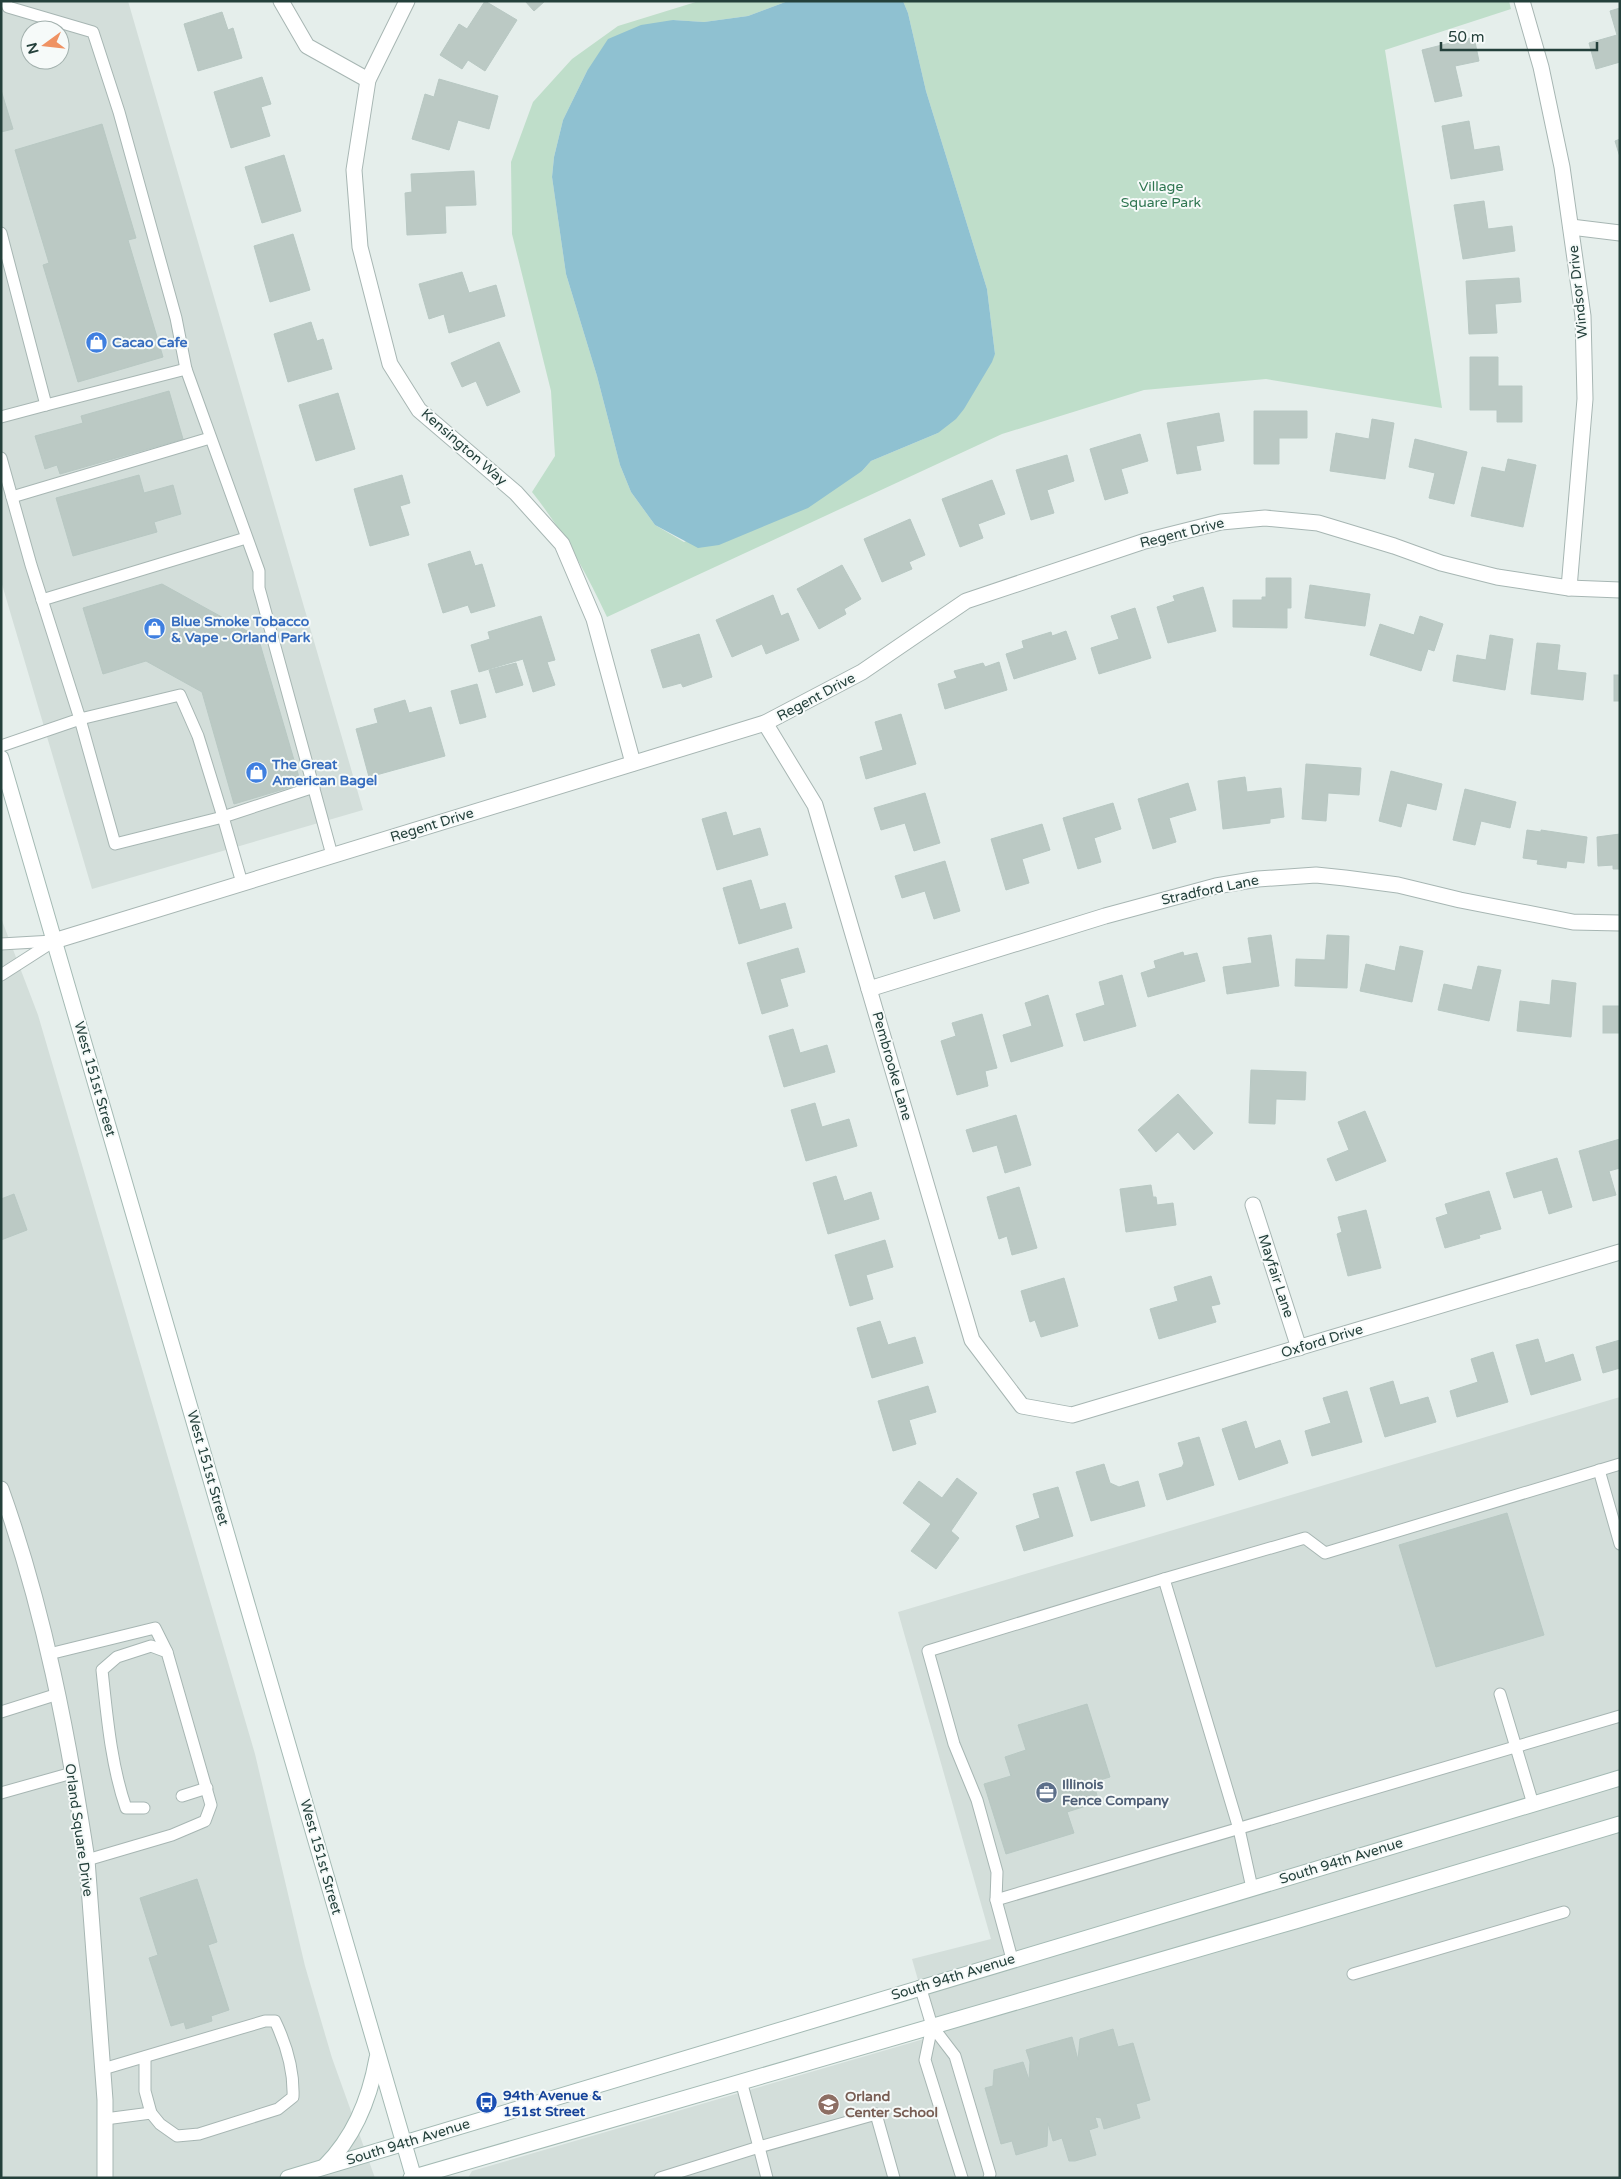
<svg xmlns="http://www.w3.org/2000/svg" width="1621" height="2179" viewBox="0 0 1621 2179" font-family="'Varela Round',sans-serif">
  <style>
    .built { fill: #d3deda; fill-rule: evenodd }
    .green { fill: #bfdeca }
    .water { fill: #8fc1d1 }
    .building { fill: #bbc9c4; stroke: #b8c8c3 }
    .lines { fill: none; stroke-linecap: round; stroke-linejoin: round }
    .lane-casing { stroke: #a7b6b3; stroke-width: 13 }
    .street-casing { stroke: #a7b6b3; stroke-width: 17 }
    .secondary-casing { stroke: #a4bab4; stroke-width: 17 }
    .lane { stroke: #fff; stroke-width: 11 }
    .street { stroke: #fff; stroke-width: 15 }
    .secondary { stroke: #fff; stroke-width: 15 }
    .labels { text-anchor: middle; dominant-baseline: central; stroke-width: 4; stroke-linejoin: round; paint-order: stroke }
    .park-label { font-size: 14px; fill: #2f7651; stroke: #f6faf9 }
    .street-label { font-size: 14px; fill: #24403b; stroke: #f6faf9 }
    .shop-label { font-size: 14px; font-weight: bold; fill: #366cbe; stroke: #f6faf9; text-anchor: start }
    .service-label { font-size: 14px; font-weight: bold; fill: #4e5e75; stroke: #f6faf9; text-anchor: start }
    .transit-label { font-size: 14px; font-weight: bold; fill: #164399; stroke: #f6faf9; text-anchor: start }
    .education-label { font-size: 14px; font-weight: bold; fill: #785e54; stroke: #f6faf9; text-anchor: start }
  </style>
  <rect width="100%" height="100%" fill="#e5eeeb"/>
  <g class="built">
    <path d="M1,1H128L363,810L92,889L1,581ZM30,30H60V60H30Z"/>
    <polygon points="1,918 38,1015 255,1754 305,1966 332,2058 375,2178 1,2178"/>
    <polygon points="1620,1397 1620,2178 468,2178 472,2171 934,2036 912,1959 991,1939 898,1612"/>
  </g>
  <path class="green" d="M699,1H788L748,16L704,22L673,20L587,71L563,120L554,157L552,177L566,274L597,376L620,465L631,492L655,525L684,542L862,471L871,461L938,433L995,354L987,289L926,91L908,13L903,1H1509L1511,9L1385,50L1442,408L1266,379L1144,390L1002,434L607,617C585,570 565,534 532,492L555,456L551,391L512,234L511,162L533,102L572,59L618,26Z"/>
  <polygon class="water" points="788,1 903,1 908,13 926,91 987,289 995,354 992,362 964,409 956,419 938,433 871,461 862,471 808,508 719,545 698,548 655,525 631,492 620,465 597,376 566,274 552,177 554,157 563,120 587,71 608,39 641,25 673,20 704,22 748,16"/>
  <g class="building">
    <polygon points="485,1 517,20 485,71 468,60 462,69 440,55 459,24 467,29"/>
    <polygon points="525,1 545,1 534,11"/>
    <polygon points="1620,8 1620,62 1596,69 1589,43 1617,35 1610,11"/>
    <polygon points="222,12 228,30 233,28 242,58 198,71 184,24"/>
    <polygon points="1474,37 1479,61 1455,66 1462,96 1435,102 1422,50"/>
    <polygon points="262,77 271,104 261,107 270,136 231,148 214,92"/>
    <polygon points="439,79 498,96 489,129 458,120 449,150 412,139 425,94 434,97"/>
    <polygon points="1,90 13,129 1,132"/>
    <polygon points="1469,121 1474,150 1499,146 1503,170 1451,179 1442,126"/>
    <polygon points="102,124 136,238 128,240 163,357 78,382 43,265 49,263 15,150"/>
    <polygon points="1620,139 1620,157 1615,141"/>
    <polygon points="284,155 301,211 262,223 245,167"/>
    <polygon points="474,171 476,205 445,206 446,233 407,235 405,193 412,192 411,174"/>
    <polygon points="1484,201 1488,229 1512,226 1515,251 1463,259 1454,205"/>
    <polygon points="293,234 310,290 270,302 254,246"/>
    <polygon points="462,272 469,293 496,285 505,316 449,333 444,314 429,319 419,284"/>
    <polygon points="1519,278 1521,302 1495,304 1497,333 1469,334 1466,281"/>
    <polygon points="311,322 317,341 323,339 332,369 288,382 274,334"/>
    <polygon points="499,342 520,392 487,406 476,381 462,387 451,363"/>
    <polygon points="1470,357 1498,357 1498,386 1522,386 1522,422 1497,422 1497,410 1470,410"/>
    <polygon points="169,391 183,439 60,474 57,465 45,469 35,436 83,423 81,416"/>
    <polygon points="338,393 355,449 316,461 299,405"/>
    <polygon points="1254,411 1307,411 1307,438 1279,438 1279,464 1254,464"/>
    <polygon points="1219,413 1224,441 1196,446 1201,470 1177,474 1167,423"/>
    <polygon points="1372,419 1394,423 1385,479 1330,471 1336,433 1369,439"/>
    <polygon points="1140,434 1148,461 1121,469 1128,493 1105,500 1090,449"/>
    <polygon points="1415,439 1467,452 1454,504 1429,498 1435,473 1409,467"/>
    <polygon points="1067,455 1074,481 1047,490 1054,513 1031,520 1016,470"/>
    <polygon points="1508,459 1536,465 1523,527 1471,516 1482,467 1505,472"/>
    <polygon points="139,475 144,493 173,485 181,514 154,522 157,532 73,556 56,498"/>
    <polygon points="402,475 410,503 400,506 409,535 370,546 354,489"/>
    <polygon points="992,480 1005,514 978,524 983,538 960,547 942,499"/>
    <polygon points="910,519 925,555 909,562 912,569 882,582 864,539"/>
    <polygon points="470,551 475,566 482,564 495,606 471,613 468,605 443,613 428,564"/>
    <polygon points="842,565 861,599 844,609 846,614 819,629 797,589"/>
    <polygon points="1266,578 1291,578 1291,608 1287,608 1287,628 1233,627 1233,600 1262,600 1262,597 1266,597"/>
    <polygon points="162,584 258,637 301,784 234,804 202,692 146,661 103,674 83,608"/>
    <polygon points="1310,585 1370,594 1365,626 1305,618"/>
    <polygon points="1203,587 1216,631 1168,643 1157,607 1175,601 1173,596"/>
    <polygon points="773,595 781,616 788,613 799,640 766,654 762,644 732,657 716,620"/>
    <polygon points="1135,608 1151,658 1099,674 1091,648 1119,639 1111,616"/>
    <polygon points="541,616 555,660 547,662 555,685 533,692 523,659 479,672 471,645 490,639 488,632"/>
    <polygon points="1420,616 1443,624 1434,651 1428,649 1421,671 1370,655 1380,624 1414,635"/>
    <polygon points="1066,631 1076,659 1014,679 1006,654 1024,648 1022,641 1051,632 1052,636"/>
    <polygon points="699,634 712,677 683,687 681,683 663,688 651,650"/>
    <polygon points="1490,635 1513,639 1505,690 1453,681 1457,655 1486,660"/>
    <polygon points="1537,643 1560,645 1557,670 1586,673 1583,700 1531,694"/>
    <polygon points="999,662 1007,690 945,709 938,684 957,678 954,671 983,663 985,667"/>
    <polygon points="516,663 523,685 496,693 489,670"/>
    <rect x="1614" y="675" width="6" height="26"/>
    <polygon points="477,684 486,717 460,724 451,691"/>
    <polygon points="405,700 409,713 431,707 445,756 369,777 356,729 378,723 374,709"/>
    <polygon points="901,714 916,764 866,779 860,757 883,750 875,722"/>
    <polygon points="1306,764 1361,768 1359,795 1328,793 1326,821 1302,819"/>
    <polygon points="1391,771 1442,784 1436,810 1407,803 1401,827 1379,821"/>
    <polygon points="1245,777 1247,792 1281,788 1284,817 1270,819 1270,823 1223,829 1218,781"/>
    <polygon points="1188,783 1196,810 1169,818 1176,842 1153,849 1138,799"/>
    <polygon points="1465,789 1516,802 1510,828 1481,821 1475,845 1453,840"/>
    <polygon points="925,793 940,843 914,851 905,823 881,830 874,808"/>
    <polygon points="1113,803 1121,829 1094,838 1101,862 1078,869 1063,818"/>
    <polygon points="726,812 733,836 760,828 768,855 717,870 702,819"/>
    <polygon points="1042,824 1050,850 1022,859 1029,883 1006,890 991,839"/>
    <polygon points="1527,830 1541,832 1541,830 1587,837 1584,863 1567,861 1566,868 1537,864 1538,860 1523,858"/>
    <polygon points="1620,834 1620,869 1613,869 1613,865 1598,866 1597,837"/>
    <polygon points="945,861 960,911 934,919 925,891 902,898 895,876"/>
    <polygon points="751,880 760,910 785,903 792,928 739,944 723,888"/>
    <polygon points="1271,935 1279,986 1227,994 1223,967 1252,963 1248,938"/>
    <polygon points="1327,935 1349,936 1347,988 1295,986 1296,959 1325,960"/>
    <polygon points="1400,946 1423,951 1412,1002 1360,991 1366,964 1395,971"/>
    <polygon points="798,948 805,972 780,979 788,1006 762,1014 747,963"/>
    <polygon points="1183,952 1184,956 1197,953 1205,981 1148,997 1141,973 1156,968 1154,961"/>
    <polygon points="1478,966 1501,970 1489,1021 1438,1010 1444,984 1472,990"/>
    <polygon points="1122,975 1136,1026 1084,1041 1076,1014 1105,1005 1099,982"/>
    <polygon points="1552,980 1576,983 1571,1037 1517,1031 1520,1001 1550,1005"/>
    <polygon points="1048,995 1063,1046 1011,1062 1003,1035 1032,1026 1025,1003"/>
    <rect x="1603" y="1006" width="17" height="27"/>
    <polygon points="982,1014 997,1068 985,1071 988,1086 957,1095 941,1041 956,1036 952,1023"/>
    <polygon points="793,1029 800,1053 827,1045 835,1072 784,1087 769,1036"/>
    <polygon points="1251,1070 1306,1072 1305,1100 1276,1099 1275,1124 1249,1123"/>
    <polygon points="1178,1094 1213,1133 1194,1150 1178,1132 1156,1152 1138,1130"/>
    <polygon points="815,1103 822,1127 849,1119 857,1146 806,1161 791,1110"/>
    <polygon points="1365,1111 1386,1161 1336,1181 1327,1159 1349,1150 1338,1122"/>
    <polygon points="1016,1115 1031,1165 1005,1173 997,1145 973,1152 966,1130"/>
    <polygon points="1620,1139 1620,1168 1609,1171 1616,1195 1593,1201 1579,1151"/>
    <polygon points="1557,1158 1572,1207 1549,1214 1542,1190 1514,1198 1506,1173"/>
    <polygon points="836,1176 844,1201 871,1192 879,1219 828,1234 813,1183"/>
    <polygon points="1151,1185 1153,1197 1156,1197 1157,1205 1173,1203 1176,1225 1126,1232 1120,1189"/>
    <polygon points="1019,1187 1037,1248 1012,1255 1007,1236 999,1239 987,1197"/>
    <polygon points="1489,1191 1501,1229 1479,1235 1480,1238 1445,1248 1436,1218 1448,1214 1445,1204"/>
    <polygon points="14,1194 27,1230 1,1240 1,1199"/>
    <polygon points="1366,1210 1381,1268 1348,1276 1337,1234 1342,1232 1338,1217"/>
    <polygon points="885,1240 893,1267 866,1275 873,1299 850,1306 835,1255"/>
    <polygon points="1211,1276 1220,1304 1211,1306 1216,1322 1159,1339 1150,1309 1178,1301 1174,1287"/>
    <polygon points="1064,1278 1078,1326 1041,1337 1035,1320 1030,1322 1021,1291"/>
    <polygon points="880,1321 888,1345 915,1337 923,1363 872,1378 857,1328"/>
    <polygon points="1538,1339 1545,1363 1573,1354 1581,1380 1531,1395 1516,1345"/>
    <polygon points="1620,1340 1620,1368 1603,1373 1596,1347"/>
    <polygon points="1493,1352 1508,1402 1457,1417 1450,1391 1478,1382 1471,1359"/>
    <polygon points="1393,1381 1400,1405 1428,1397 1436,1422 1385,1437 1370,1388"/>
    <polygon points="928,1386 936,1412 909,1420 916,1444 893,1451 878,1401"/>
    <polygon points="1347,1391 1362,1442 1312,1456 1305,1431 1331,1423 1323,1398"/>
    <polygon points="1246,1421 1255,1449 1280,1440 1288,1463 1239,1480 1222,1429"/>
    <polygon points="1199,1437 1214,1485 1167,1500 1159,1474 1182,1467 1184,1463 1178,1443"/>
    <polygon points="1104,1464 1110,1483 1119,1487 1138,1481 1145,1506 1091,1521 1076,1472"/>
    <polygon points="957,1478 977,1493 951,1531 959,1538 936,1569 911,1551 931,1524 903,1503 919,1481 942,1498"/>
    <polygon points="1058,1487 1073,1536 1024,1551 1016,1526 1040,1518 1033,1494"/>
    <polygon points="1507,1513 1544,1635 1436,1667 1399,1545"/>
    <polygon points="1087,1704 1110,1777 1093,1782 1099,1802 1067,1812 1074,1833 1006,1854 984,1784 1011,1776 1005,1757 1026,1750 1018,1725"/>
    <polygon points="197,1879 217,1942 208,1945 229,2010 211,2016 212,2021 186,2029 184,2022 171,2026 149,1958 158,1955 140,1898"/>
    <polygon points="1113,2029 1118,2047 1133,2043 1150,2100 1136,2104 1140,2118 1104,2129 1101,2118 1095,2117 1098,2127 1089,2130 1096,2155 1075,2161 1069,2161 1062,2138 1053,2141 1048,2123 1047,2146 1016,2155 1012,2141 1001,2144 985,2088 993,2086 994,2070 1023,2062 1029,2080 1030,2062 1026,2050 1072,2037 1078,2060 1080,2039"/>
  </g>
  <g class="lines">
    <defs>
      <g id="lane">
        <polyline points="6,1 8,7 93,32 119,112 176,318 186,369"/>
        <polyline points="1,233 46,405 1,417"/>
        <polyline points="46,405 186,369 259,571 259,588 332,855"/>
        <polyline points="1,458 31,565 80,719 180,695 198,736 223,817 115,844 80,719 1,746"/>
        <polyline points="12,497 210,438"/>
        <polyline points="42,600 246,538"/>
        <polyline points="242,883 223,817 314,787"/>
        <polyline points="1,944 53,941"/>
        <polyline points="1,975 54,941"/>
        <polyline points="1599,1470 1620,1544"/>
        <polyline points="49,1654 155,1628 167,1652"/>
        <polyline points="1500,1694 1533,1804"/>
        <polyline points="1,1712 58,1694"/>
        <polyline points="1,1793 72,1773"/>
        <polyline points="182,1796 207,1788"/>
        <path d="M87,1860L172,1835L205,1821L211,1805L167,1652L151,1646L117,1657L102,1670C107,1716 111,1765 126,1808H144"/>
        <polyline points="1252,1888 1239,1829 1164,1579 1305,1538 1325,1553 1620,1464"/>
        <polyline points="996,1900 997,1872 977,1800 954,1744 928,1651 1164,1579"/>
        <polyline points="1012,1959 996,1900 1620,1716"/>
        <polyline points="1353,1974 1564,1912"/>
        <polyline points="920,1986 932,2026 955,2056 990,2174 989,2178"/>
        <polyline points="932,2026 925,2060 962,2178"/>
        <polyline points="145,2057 145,2091 151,2113"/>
        <path d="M103,2069L265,2021H275C286,2044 294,2072 293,2097L278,2109L199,2134L177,2136L160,2124L151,2113L105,2119"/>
        <polyline points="741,2081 759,2147 876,2114 894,2178"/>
        <polyline points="660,2178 759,2147 767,2178"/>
      </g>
      <g id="street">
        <polyline points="281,1 307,46 368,80"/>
        <polyline points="407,1 368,80 354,170 360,247 390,364 419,410 516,493 562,544 594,619 633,763"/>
        <polyline points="1522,1 1541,67 1562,167 1583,316 1585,399 1569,588"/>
        <polyline points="1571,227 1620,233"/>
        <polyline points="765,723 815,805 972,1340 1022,1406 1072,1415 1620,1252"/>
        <polyline points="54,941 765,723 862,672 966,601 1145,541 1221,522 1265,518 1318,523 1394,546 1441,563 1497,577 1569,588 1620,590"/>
        <polyline points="869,989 1105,916 1216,886 1258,879 1316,875 1345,878 1398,885 1460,900 1573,922 1620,923"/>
        <polyline points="1253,1205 1299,1348"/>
        <path d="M1,1489C44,1609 68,1735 87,1860L105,2100V2178"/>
      </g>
      <g id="secondary">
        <polyline points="1,758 414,2178"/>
        <path d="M325,2166C354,2137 370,2097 377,2058"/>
        <polyline points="288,2178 1620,1778"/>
        <polyline points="411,2178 1295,1921 1620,1824"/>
      </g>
    </defs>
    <use href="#lane" class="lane-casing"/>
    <use href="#street" class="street-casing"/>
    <use href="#secondary" class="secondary-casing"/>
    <use href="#lane" class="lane"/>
    <use href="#street" class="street"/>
    <use href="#secondary" class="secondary"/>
  </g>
  <defs>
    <symbol id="shop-disc" viewBox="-11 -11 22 22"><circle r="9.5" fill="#3f7fe0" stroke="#f6faf9"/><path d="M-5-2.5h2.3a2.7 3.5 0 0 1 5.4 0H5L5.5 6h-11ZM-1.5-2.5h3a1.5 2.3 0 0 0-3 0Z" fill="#fff"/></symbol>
    <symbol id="office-disc" viewBox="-11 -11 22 22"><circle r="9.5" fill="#5c6f8a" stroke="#f6faf9"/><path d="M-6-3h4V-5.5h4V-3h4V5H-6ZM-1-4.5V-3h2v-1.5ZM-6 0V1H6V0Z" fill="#fff"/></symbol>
    <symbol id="bus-disc" viewBox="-11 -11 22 22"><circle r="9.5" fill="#1a4fb4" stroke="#f6faf9"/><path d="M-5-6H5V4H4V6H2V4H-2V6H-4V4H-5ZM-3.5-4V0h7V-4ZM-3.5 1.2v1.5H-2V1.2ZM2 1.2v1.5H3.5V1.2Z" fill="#fff"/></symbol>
    <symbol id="school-disc" viewBox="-11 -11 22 22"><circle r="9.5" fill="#8d6e63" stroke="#f6faf9"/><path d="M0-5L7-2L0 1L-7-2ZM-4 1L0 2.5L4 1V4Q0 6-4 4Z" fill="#fff"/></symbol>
  </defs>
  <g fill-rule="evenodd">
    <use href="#shop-disc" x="84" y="330" width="25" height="25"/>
    <use href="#shop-disc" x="142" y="616" width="25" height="25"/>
    <use href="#shop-disc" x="244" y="760" width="25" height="25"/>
    <use href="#office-disc" x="1034" y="1780" width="25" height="25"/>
    <use href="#bus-disc" x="474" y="2090" width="25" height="25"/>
    <use href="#school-disc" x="816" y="2092" width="25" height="25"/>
  </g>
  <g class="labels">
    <g class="park-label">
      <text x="1161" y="186">Village<tspan x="1161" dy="16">Square Park</tspan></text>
    </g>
    <g class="street-label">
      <text transform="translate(1578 292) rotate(-96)">Windsor Drive</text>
      <text transform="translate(464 447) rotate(41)">Kensington Way</text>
      <text transform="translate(1182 533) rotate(-14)">Regent Drive</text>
      <text transform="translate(816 697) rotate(-28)">Regent Drive</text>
      <text transform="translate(432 825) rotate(-17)">Regent Drive</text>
      <text transform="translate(1210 890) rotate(-12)">Stradford Lane</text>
      <text transform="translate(892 1066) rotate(74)">Pembrooke Lane</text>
      <text transform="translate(95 1079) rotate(74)">West 151st Street</text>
      <text transform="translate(1276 1276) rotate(72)">Mayfair Lane</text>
      <text transform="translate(1322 1341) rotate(-17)">Oxford Drive</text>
      <text transform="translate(208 1468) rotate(74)">West 151st Street</text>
      <text transform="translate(79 1830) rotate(82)">Orland Square Drive</text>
      <text transform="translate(321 1857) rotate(74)">West 151st Street</text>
      <text transform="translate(1341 1861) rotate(-17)">South 94th Avenue</text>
      <text transform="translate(953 1977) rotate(-17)">South 94th Avenue</text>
      <text transform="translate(408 2142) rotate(-17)">South 94th Avenue</text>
    </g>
    <g class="shop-label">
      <text x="112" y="342">Cacao Cafe</text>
      <text x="171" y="621">Blue Smoke Tobacco<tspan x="171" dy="16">&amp; Vape - Orland Park</tspan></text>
      <text x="272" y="764">The Great<tspan x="272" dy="16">American Bagel</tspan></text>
    </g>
    <g class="service-label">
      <text x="1062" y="1784">Illinois<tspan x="1062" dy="16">Fence Company</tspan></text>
    </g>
    <g class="transit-label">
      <text x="503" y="2095">94th Avenue &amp;<tspan x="503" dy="16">151st Street</tspan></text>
    </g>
    <g class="education-label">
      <text x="845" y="2096">Orland<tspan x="845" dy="16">Center School</tspan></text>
    </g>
  </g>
  <rect width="1621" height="2179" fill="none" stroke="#24403b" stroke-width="5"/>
  <g transform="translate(45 45) rotate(255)"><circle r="24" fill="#f6faf9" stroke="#a2b0ad"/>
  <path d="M0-4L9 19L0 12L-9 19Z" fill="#ef9263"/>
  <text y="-8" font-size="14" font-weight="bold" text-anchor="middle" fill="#24403b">N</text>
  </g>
  <path d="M1441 42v8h156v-8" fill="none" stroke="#24403b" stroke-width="2.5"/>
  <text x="1448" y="42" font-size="15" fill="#24403b" stroke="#f6faf9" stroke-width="4" paint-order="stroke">50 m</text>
</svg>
